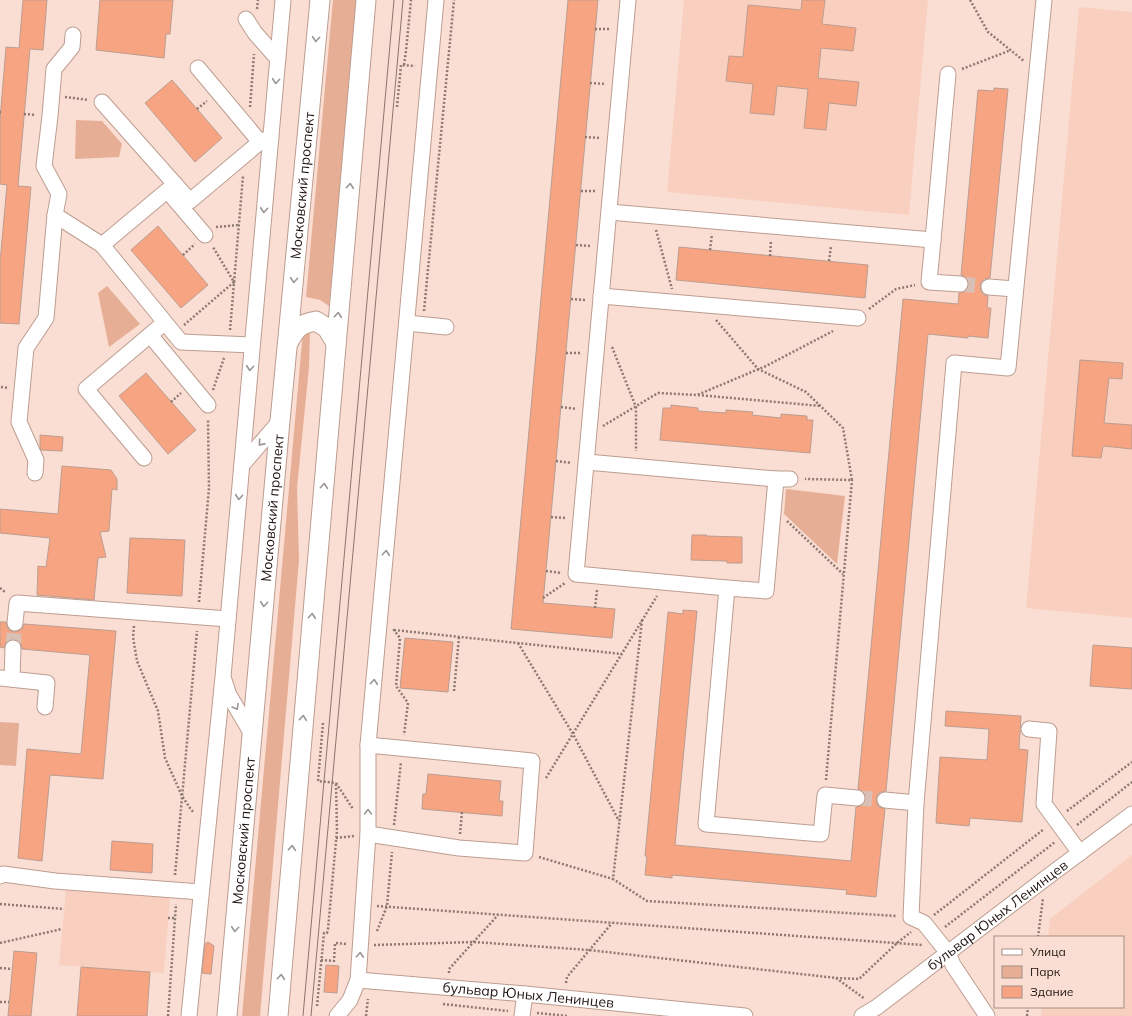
<svg xmlns="http://www.w3.org/2000/svg" width="1132" height="1016" viewBox="0 0 1132 1016" font-family="Mulish,sans-serif">
  <style>
    .built { fill: #f9d0bf }
    .green { fill: #e7ae96 }
    .building { fill: #f6a482; stroke: #bd9d90 }
    .lines { fill: none; stroke-linecap: round; stroke-linejoin: round }
    .minor-tunnel { stroke: #d9c0b6; stroke-width: 15; stroke-dasharray: 15 8; stroke-linecap: butt }
    .minor-casing { stroke: #bd9d90; stroke-width: 17 }
    .major-casing { stroke: #bd9d90; stroke-width: 21 }
    .path { stroke: #8d7972; stroke-width: 2.5; stroke-dasharray: 2 2; stroke-linecap: butt }
    .minor { stroke: #fff; stroke-width: 15 }
    .major { stroke: #fff; stroke-width: 19 }
    .tram { stroke: #8a766f; stroke-width: 1 }
    .oneway { stroke: #9b9593 }
    .labels { text-anchor: middle; dominant-baseline: central; stroke-width: 4; stroke-linejoin: round; paint-order: stroke }
    .street-label { font-size: 14px; fill: #201410; stroke: #faded3 }
  </style>
  <rect width="100%" height="100%" fill="#faded3"/>
  <g class="built">
    <polygon points="684,0 928,0 909,215 667,192"/>
    <polygon points="1079,7 1132,12 1132,618 1026,608"/>
    <polygon points="1132,855 1132,1016 1041,1016 1042,1007 1123,1007 1123,937 1048,937 1050,919"/>
    <polygon points="66,890 170,898 164,973 59,965"/>
  </g>
  <g class="green">
    <polygon points="333,0 358,0 329,306 320,300 306,297"/>
    <polygon points="76,120 102,121 122,144 119,157 75,159"/>
    <polygon points="107,286 140,324 109,347 98,293"/>
    <polygon points="308,328 310,332 309,367 297,488 299,560 260,1016 242,1016 303,331"/>
    <polygon points="786,489 845,496 837,564 784,514"/>
    <polygon points="0,722 19,723 16,766 0,765"/>
  </g>
  <g class="building">
    <polygon points="23,0 47,0 43,50 30,49 18,186 31,187 19,324 0,323 0,262 7,185 0,184 0,120 6,47 19,48"/>
    <polygon points="100,0 173,0 170,34 166,34 164,58 96,50"/>
    <polygon points="568,0 598,0 543,603 615,609 612,638 511,629"/>
    <polygon points="802,0 825,0 822,24 856,28 853,51 821,48 818,78 859,82 856,106 829,103 826,130 804,128 808,89 777,86 774,115 750,113 753,84 726,81 729,56 743,57 748,5 801,10"/>
    <polygon points="172,80 222,138 195,162 145,103"/>
    <polygon points="994,88 1008,89 990,278 985,279 981,282 980,286 981,291 984,295 988,296 987,308 991,308 988,338 968,336 968,338 928,334 886,791 881,792 878,794 876,799 877,803 879,807 885,809 876,897 846,894 847,890 672,875 672,878 645,875 647,856 645,856 668,612 683,614 683,610 697,611 675,845 851,861 856,807 860,806 864,803 866,798 865,795 862,791 858,789 903,299 958,304 959,293 964,292 968,289 969,284 968,280 965,277 961,275 978,90 994,91"/>
    <polygon points="158,226 208,285 181,308 131,250"/>
    <polygon points="679,247 868,265 865,298 676,280"/>
    <polygon points="1080,360 1123,363 1122,379 1109,378 1104,423 1132,425 1132,449 1103,446 1101,458 1072,456"/>
    <polygon points="146,373 196,430 168,454 119,396"/>
    <polygon points="671,405 698,408 698,411 726,413 726,410 753,412 752,415 781,418 781,414 807,416 807,420 813,420 810,453 660,440 663,408 671,408"/>
    <polygon points="40,435 63,437 62,451 41,450 40,447"/>
    <polygon points="62,466 111,470 117,479 117,490 112,489 109,531 100,532 106,557 98,558 94,600 37,595 38,566 46,567 50,538 0,533 0,509 58,514"/>
    <polygon points="692,535 707,535 706,536 742,537 742,563 727,563 727,561 691,560"/>
    <polygon points="130,538 185,540 182,596 127,593"/>
    <polygon points="0,622 6,622 7,626 9,630 14,632 18,631 22,629 24,624 116,631 103,779 50,775 42,861 18,858 27,749 81,754 90,655 22,649 21,643 18,641 14,639 8,640 5,644 4,648 0,647"/>
    <polygon points="405,638 453,642 448,692 400,688"/>
    <polygon points="1093,645 1132,648 1132,689 1090,686"/>
    <polygon points="946,711 1021,716 1019,749 1028,750 1022,822 970,818 969,826 936,823 940,757 987,760 989,729 945,726"/>
    <polygon points="428,774 501,781 499,801 503,801 502,816 422,809 423,794 426,794"/>
    <polygon points="112,841 153,844 152,873 110,870"/>
    <polygon points="208,942 214,946 211,974 202,973 205,944"/>
    <polygon points="14,951 37,953 31,1016 8,1016"/>
    <polygon points="326,965 339,966 337,993 324,992"/>
    <polygon points="81,967 150,972 147,1016 77,1016"/>
  </g>
  <g class="lines">
    <g class="minor-tunnel">
      <polyline points="960,284 989,287"/>
      <polyline points="13,648 15,623"/>
      <polyline points="857,798 885,800"/>
    </g>
    <defs>
      <g id="minor">
        <polyline points="628,0 576,574 727,588 706,824 821,834 825,795 857,798"/>
        <polyline points="246,19 255,33 278,59"/>
        <polyline points="198,68 260,142"/>
        <polyline points="102,102 190,201 260,142 271,137"/>
        <polyline points="175,184 102,245 181,342 252,345"/>
        <polyline points="171,195 205,235"/>
        <polyline points="609,212 933,240 929,282 960,284"/>
        <polyline points="55,215 102,245"/>
        <polyline points="933,240 948,74"/>
        <polyline points="989,287 1015,289"/>
        <polyline points="601,296 858,318"/>
        <polyline points="407,323 446,327"/>
        <polyline points="150,335 208,405"/>
        <polyline points="144,458 86,389 164,323"/>
        <polyline points="587,462 776,479 790,479"/>
        <polyline points="242,465 280,421"/>
        <polyline points="35,473 36,460 19,422 26,348 46,318 55,215 59,194 44,166 50,116 54,69 72,47 73,35"/>
        <polyline points="727,588 766,591 776,479"/>
        <polyline points="15,623 17,603 228,619"/>
        <polyline points="0,678 47,683 45,707"/>
        <polyline points="12,679 13,648"/>
        <polyline points="224,680 229,695 253,736"/>
        <polyline points="1029,729 1049,731 1044,804 1080,853"/>
        <polyline points="368,745 532,761 525,853 459,848 368,834"/>
        <polyline points="885,800 916,803"/>
        <polyline points="0,876 3,874 55,881 201,892"/>
        <path id="s1" d="M358,980L525,994L745,1016"/>
        <polyline points="189,1016 223,677 283,0"/>
        <polyline points="337,1016 350,1000 358,980 368,834 368,745 436,0"/>
        <polyline points="522,1016 525,994"/>
        <path id="s2" d="M862,1016L877,1007L1046,878L1132,814"/>
        <polyline points="987,1016 953,965 948,953 924,923 911,917 916,803 954,363 1008,368 1044,0"/>
      </g>
      <g id="major">
        <path d="M288,343C296,328 299,324 316,321L327,328L336,343"/>
        <path id="s3" d="M227,1016L280,421L320,0"/>
        <polyline points="278,1016 366,0"/>
      </g>
    </defs>
    <use href="#minor" class="minor-casing"/>
    <use href="#major" class="major-casing"/>
    <g class="path">
      <polyline points="970,0 988,32 1024,61"/>
      <polyline points="257,9 258,0"/>
      <polyline points="595,29 611,29"/>
      <polyline points="404,65 406,51 411,0"/>
      <polyline points="962,69 1011,50"/>
      <polyline points="590,83 606,84"/>
      <polyline points="65,97 88,100"/>
      <polyline points="250,107 254,54"/>
      <polyline points="397,107 401,65 415,66"/>
      <polyline points="197,109 207,101"/>
      <polyline points="0,112 1,112"/>
      <polyline points="24,114 36,115"/>
      <polyline points="585,137 601,138"/>
      <polyline points="581,191 596,191"/>
      <polyline points="216,227 239,225"/>
      <polyline points="656,230 672,289"/>
      <polyline points="576,245 591,246"/>
      <polyline points="710,250 712,234"/>
      <polyline points="183,255 195,244"/>
      <polyline points="770,256 771,240"/>
      <polyline points="829,261 831,246"/>
      <polyline points="571,299 586,300"/>
      <polyline points="869,309 896,289 915,285"/>
      <polyline points="424,311 454,0"/>
      <polyline points="716,320 758,369 806,392 843,428 852,480 805,479"/>
      <polyline points="184,325 234,282 213,247"/>
      <polyline points="230,330 243,176"/>
      <polyline points="612,347 636,407 636,451"/>
      <polyline points="566,353 581,353"/>
      <polyline points="1,387 9,388"/>
      <polyline points="213,390 224,358"/>
      <polyline points="698,395 821,406"/>
      <polyline points="171,402 181,393"/>
      <polyline points="561,407 576,409"/>
      <polyline points="603,426 658,393 697,395 766,366 833,331"/>
      <polyline points="556,461 571,463"/>
      <polyline points="551,517 566,518"/>
      <polyline points="787,521 843,574"/>
      <polyline points="546,571 562,573"/>
      <polyline points="0,588 6,593"/>
      <polyline points="543,598 565,583"/>
      <polyline points="199,602 209,488 208,420"/>
      <polyline points="595,608 597,590"/>
      <polyline points="642,620 613,879 647,901 897,916"/>
      <polyline points="134,626 133,637 137,661 158,711 165,758 182,796 190,808 194,813"/>
      <polyline points="394,629 394,630 400,638 396,686 408,703 404,735"/>
      <polyline points="394,630 622,654"/>
      <polyline points="518,643 573,734 619,821"/>
      <polyline points="454,691 459,637"/>
      <polyline points="323,723 318,781 336,783"/>
      <polyline points="546,778 657,596"/>
      <polyline points="826,780 852,480"/>
      <polyline points="336,783 353,809"/>
      <polyline points="1067,811 1132,762"/>
      <polyline points="394,825 401,762"/>
      <polyline points="1077,825 1132,782"/>
      <polyline points="460,834 462,812"/>
      <polyline points="336,838 354,836"/>
      <polyline points="539,857 613,879"/>
      <polyline points="175,875 197,631"/>
      <polyline points="0,904 64,909"/>
      <polyline points="377,906 923,945"/>
      <polyline points="934,915 1044,829"/>
      <polyline points="168,918 175,918"/>
      <polyline points="945,927 1055,842"/>
      <polyline points="377,931 387,906 392,852"/>
      <polyline points="1038,937 1043,898"/>
      <polyline points="0,943 62,929"/>
      <polyline points="374,945 474,942 589,950 836,978 859,979 897,943 911,932"/>
      <polyline points="321,960 334,961 335,943 347,944"/>
      <polyline points="0,968 12,969"/>
      <polyline points="449,973 449,969 498,915"/>
      <polyline points="836,978 865,999"/>
      <polyline points="566,983 567,977 612,923"/>
      <polyline points="0,1002 9,1002"/>
      <polyline points="443,1004 508,1011"/>
      <polyline points="317,1006 324,933 327,933 328,929 337,830 336,783"/>
      <polyline points="537,1013 568,1016"/>
      <polyline points="168,1016 176,904"/>
      <polyline points="366,1016 368,999"/>
      <polyline points="1027,1016 1028,1007"/>
    </g>
    <use href="#minor" class="minor"/>
    <use href="#major" class="major"/>
    <g class="tram">
      <polyline points="303,1016 394,0"/>
      <polyline points="311,1016 403,0"/>
    </g>
  </g>
  <defs><path id="oneway-chevron" d="M-2-3.5L2.5 0L-2 3.5" fill="none" stroke-width="1.6" stroke-linecap="round" stroke-linejoin="round"/></defs>
  <g class="oneway">
    <use href="#oneway-chevron" transform="translate(316 39) rotate(95)"/>
    <use href="#oneway-chevron" transform="translate(276 81) rotate(95)"/>
    <use href="#oneway-chevron" transform="translate(350 186) rotate(-85)"/>
    <use href="#oneway-chevron" transform="translate(264 210) rotate(95)"/>
    <use href="#oneway-chevron" transform="translate(294 280) rotate(95)"/>
    <use href="#oneway-chevron" transform="translate(338 315) rotate(-85)"/>
    <use href="#oneway-chevron" transform="translate(250 368) rotate(95)"/>
    <use href="#oneway-chevron" transform="translate(261 443) rotate(132)"/>
    <use href="#oneway-chevron" transform="translate(324 486) rotate(-85)"/>
    <use href="#oneway-chevron" transform="translate(239 497) rotate(95)"/>
    <use href="#oneway-chevron" transform="translate(386 553) rotate(-85)"/>
    <use href="#oneway-chevron" transform="translate(264 604) rotate(95)"/>
    <use href="#oneway-chevron" transform="translate(312 616) rotate(-85)"/>
    <use href="#oneway-chevron" transform="translate(374 682) rotate(-85)"/>
    <use href="#oneway-chevron" transform="translate(236 707) rotate(60)"/>
    <use href="#oneway-chevron" transform="translate(303 718) rotate(-85)"/>
    <use href="#oneway-chevron" transform="translate(368 812) rotate(-90)"/>
    <use href="#oneway-chevron" transform="translate(292 848) rotate(-85)"/>
    <use href="#oneway-chevron" transform="translate(235 929) rotate(95)"/>
    <use href="#oneway-chevron" transform="translate(360 955) rotate(-86)"/>
    <use href="#oneway-chevron" transform="translate(281 977) rotate(-85)"/>
  </g>
  <g class="labels">
    <g class="street-label">
      <text stroke="none"><textPath href="#s3" startOffset="834">Московский проспект</textPath></text>
      <text stroke="none"><textPath href="#s3" startOffset="510">Московский проспект</textPath></text>
      <text stroke="none"><textPath href="#s3" startOffset="186">Московский проспект</textPath></text>
      <text stroke="none"><textPath href="#s2" startOffset="169">бульвар Юных Ленинцев</textPath></text>
      <text stroke="none"><textPath href="#s1" startOffset="171">бульвар Юных Ленинцев</textPath></text>
    </g>
  </g>
  <rect x="994" y="936" width="130" height="72" fill="#faded3" stroke="#a38d85"/>
  <rect x="1002" y="949" width="20" height="6" fill="#ffffff" stroke="#a38d85"/>
  <text x="1030" y="956" font-size="12" fill="#201410">Улица</text>
  <rect x="1002" y="966" width="20" height="12" fill="#e7ae96" stroke="#a38d85"/>
  <text x="1030" y="976" font-size="12" fill="#201410">Парк</text>
  <rect x="1002" y="986" width="20" height="12" fill="#f6a482" stroke="#a38d85"/>
  <text x="1030" y="996" font-size="12" fill="#201410">Здание</text>
</svg>
